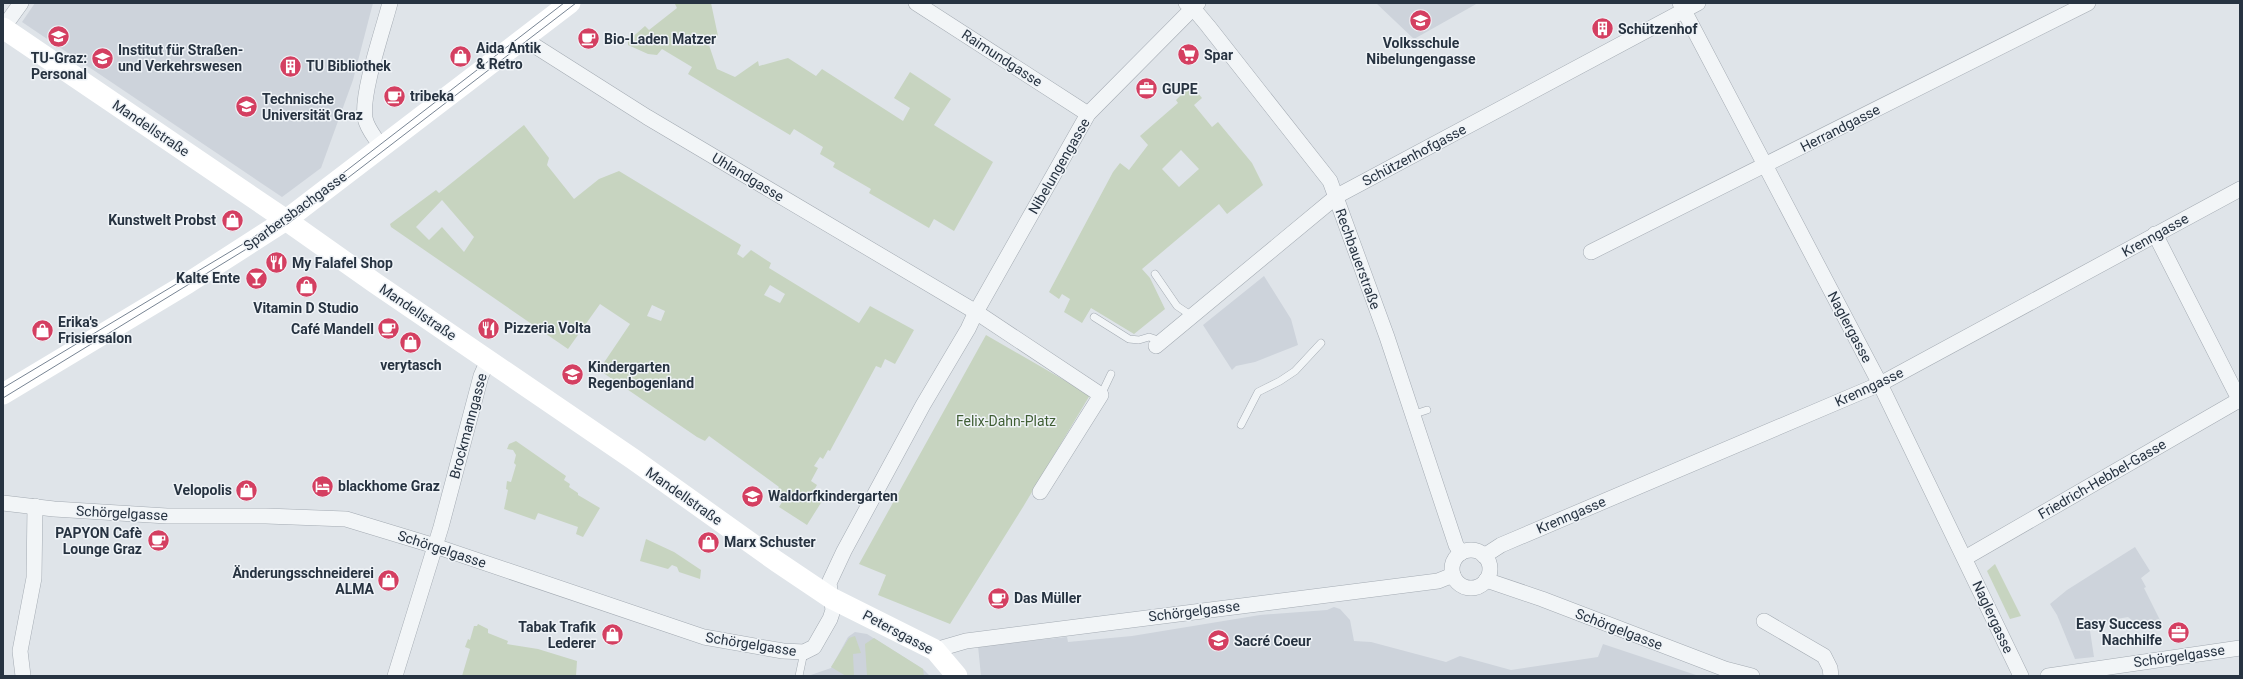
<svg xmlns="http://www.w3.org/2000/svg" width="2243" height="679" viewBox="0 0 2243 679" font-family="Roboto,sans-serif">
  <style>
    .built { fill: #cdd3db }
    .green { fill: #c7d4c0; fill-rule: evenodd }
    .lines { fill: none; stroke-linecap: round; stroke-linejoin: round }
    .lane-casing { stroke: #a4abb3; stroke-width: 8 }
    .street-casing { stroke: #a4abb3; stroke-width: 16 }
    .lane { stroke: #f2f5f7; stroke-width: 7 }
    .street { stroke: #f2f5f7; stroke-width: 15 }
    .secondary { stroke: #fff; stroke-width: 21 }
    .tram { stroke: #788594; stroke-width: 1 }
    .labels { text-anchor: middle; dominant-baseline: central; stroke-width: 3; stroke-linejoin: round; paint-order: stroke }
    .poi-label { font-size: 14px; font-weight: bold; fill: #273341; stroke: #eff3f7; text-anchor: start }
    .street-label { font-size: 14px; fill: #273341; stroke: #eff3f7 }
    .park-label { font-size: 14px; fill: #3f5e34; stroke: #eff3f7 }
  </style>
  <rect width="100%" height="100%" fill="#dfe4e9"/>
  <g class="built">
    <polygon points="35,3 373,3 353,80 321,168 282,197 22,22"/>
    <polygon points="1376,3 1478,3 1414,39"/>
    <polygon points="1264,276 1291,319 1298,345 1255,362 1236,366 1232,370 1203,325"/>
    <polygon points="2135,547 2150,571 2141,578 2146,587 2144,588 2160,620 2143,629 2128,617 2089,624 2094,657 2075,659 2057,615 2050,604 2067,590"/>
    <polygon points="1334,607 1340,609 1350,620 1354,641 1371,642 1446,662 1460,656 1511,670 1598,657 1603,644 1699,676 981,676 978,646 1067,637 1068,642 1132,636 1260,615 1327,610"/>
    <polygon points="855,632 867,634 923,669 930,676 808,676 831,668 848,637"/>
  </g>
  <g class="green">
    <polygon points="676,3 711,3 718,36 707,39 717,69 735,77 758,61 759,66 788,58 816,76 822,69 903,121 910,108 894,98 910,72 951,99 934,125 993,162 954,231 934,219 929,228 869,193 871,189 833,167 835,163 820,154 823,147 794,129 790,135 688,74 692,67 662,49 657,55 648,54 628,45 628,41 645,26 649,30 677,8 675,4"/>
    <path d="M1191,85L1202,98L1194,105L1212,127L1218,122L1252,163L1263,185L1227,214L1219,204L1142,269L1150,278L1165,309L1134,334L1091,308L1082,323L1064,312L1070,299L1062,294L1059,299L1049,292L1113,172L1120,163L1129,170L1148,145L1140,136L1178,103L1176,100ZM1181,150L1199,169L1179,187L1162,169Z"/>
    <path d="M524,125L549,158L547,165L574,199L599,179L619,171L741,245L737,254L743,258L751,250L771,263L769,268L859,323L870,306L914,330L895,364L885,359L881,368L876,366L830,451L828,450L823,459L820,457L814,466L818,468L811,481L817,485L813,492L824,498L807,525L779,507L784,499L775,493L779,487L709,436L705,441L697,437L599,370L630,324L600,304L568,349L391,227L390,224L436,190L439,193ZM442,200L474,237L464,252L442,227L429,240L416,227ZM770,285L785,294L780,303L764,295ZM652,305L665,311L661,321L647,316Z"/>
    <polygon points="986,335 1090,395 1023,507 950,624 878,595 886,575 859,564"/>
    <polygon points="516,441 566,476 564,480 570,484 569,487 578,493 578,495 600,508 583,537 576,534 578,527 538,513 535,520 504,509 508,490 506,489 507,481 511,482 516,465 514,463 516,455 513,450 507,449 509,444"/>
    <polygon points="646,539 674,552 701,570 700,579 679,572 677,567 672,565 668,569 640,561"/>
    <polygon points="1995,564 2021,616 2010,619 1987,571"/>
    <polygon points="478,624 488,629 488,633 508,641 507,644 538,649 577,661 576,676 462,676 470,649 465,647 468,639 470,640 474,626 477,626"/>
    <polygon points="855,636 861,653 853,654 854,676 846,676 831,667 849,638"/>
    <polygon points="874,638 923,669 924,676 867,676 865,644"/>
  </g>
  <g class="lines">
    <defs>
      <g id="lane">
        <polyline points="1155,274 1177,306 1192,316"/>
        <polyline points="1094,317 1129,339 1139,340 1149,337 1161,341"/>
        <polyline points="1101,395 1111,374"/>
        <polyline points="1412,415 1427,410"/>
        <polyline points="1241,425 1258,392 1280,381 1295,371 1321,343"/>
        <polyline points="799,676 804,652"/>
      </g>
      <g id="street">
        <polyline points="916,3 1088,114"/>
        <polyline points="1186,3 1193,8 1208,26 1330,181 1387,337 1456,545 1461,553"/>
        <polyline points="1680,3 1880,384 2021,676"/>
        <polyline points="3,28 21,3"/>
        <polyline points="524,39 647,117 976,312 1101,395 1040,492"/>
        <path d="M381,147C376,138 367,129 365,118C361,93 383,30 390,3"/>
        <polyline points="2155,234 2240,401"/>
        <polyline points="1591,252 2088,3"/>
        <polyline points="1156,346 1337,196 1698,3"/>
        <polyline points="3,503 54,509 167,516 266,516 346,519 435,546 704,637 783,651 804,652 814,647 830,619 833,610 829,583 844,551 923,405 968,329 976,312 1088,114 1198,3"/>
        <circle cx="1471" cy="569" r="19"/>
        <polyline points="1484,556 1501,545 1880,384 2240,189"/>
        <polyline points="1965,558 2239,400"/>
        <polyline points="1486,580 1542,599 1725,669 1752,676"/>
        <polyline points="1764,621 1824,656 1830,668 1831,676"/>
        <polyline points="935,650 966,641 1438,581 1453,575"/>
        <polyline points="23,676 20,651 34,578 35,506"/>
        <polyline points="395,676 441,527 481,376 488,360"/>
        <polyline points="2048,676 2240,648"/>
      </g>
    </defs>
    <use href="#lane" class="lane-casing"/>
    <use href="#street" class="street-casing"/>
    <use href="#lane" class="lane"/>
    <use href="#street" class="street"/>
    <g class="secondary">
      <polyline points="3,28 283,218 375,283 633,459 776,561 831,598 935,650 957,676"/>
      <polyline points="3,394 188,283 286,220 570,3"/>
    </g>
    <g class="tram">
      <polyline points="3,388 248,241 316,194 564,3"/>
      <polyline points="3,398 289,223 576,3"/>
    </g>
  </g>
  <defs>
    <symbol id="school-disc" viewBox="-11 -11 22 22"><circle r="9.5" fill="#d43f61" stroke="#eff3f7"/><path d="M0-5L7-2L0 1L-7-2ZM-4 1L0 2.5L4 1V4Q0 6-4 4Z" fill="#fff"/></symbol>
    <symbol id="building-disc" viewBox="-11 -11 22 22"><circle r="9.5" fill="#d43f61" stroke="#eff3f7"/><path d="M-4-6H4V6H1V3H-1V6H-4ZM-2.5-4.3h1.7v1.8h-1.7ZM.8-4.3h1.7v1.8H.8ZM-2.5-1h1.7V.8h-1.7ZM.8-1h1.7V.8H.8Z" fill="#fff"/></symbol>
    <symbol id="university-disc" viewBox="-11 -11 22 22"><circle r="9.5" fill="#d43f61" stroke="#eff3f7"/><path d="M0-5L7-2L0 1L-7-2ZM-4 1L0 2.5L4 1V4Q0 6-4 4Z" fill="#fff"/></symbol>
    <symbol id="cafe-disc" viewBox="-11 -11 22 22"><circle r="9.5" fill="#d43f61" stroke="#eff3f7"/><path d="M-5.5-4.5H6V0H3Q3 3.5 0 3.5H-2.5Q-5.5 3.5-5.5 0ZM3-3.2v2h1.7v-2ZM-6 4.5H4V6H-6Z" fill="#fff"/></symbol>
    <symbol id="supermarket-disc" viewBox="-11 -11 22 22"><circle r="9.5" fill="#d43f61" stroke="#eff3f7"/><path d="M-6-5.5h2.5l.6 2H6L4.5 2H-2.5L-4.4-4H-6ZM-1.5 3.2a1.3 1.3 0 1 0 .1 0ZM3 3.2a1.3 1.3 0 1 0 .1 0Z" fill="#fff"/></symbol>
    <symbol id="shop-disc" viewBox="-11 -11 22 22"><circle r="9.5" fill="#d43f61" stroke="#eff3f7"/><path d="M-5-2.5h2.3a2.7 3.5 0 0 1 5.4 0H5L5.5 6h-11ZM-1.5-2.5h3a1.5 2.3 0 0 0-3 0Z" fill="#fff"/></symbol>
    <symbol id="office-disc" viewBox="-11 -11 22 22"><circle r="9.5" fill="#d43f61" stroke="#eff3f7"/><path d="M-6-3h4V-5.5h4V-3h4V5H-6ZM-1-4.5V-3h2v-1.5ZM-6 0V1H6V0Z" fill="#fff"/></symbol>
    <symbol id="restaurant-disc" viewBox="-11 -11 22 22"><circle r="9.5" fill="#d43f61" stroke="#eff3f7"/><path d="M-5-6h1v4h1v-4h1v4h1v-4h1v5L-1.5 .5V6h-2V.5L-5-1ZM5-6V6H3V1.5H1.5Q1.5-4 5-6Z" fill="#fff"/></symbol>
    <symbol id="bar-disc" viewBox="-11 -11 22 22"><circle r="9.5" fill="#d43f61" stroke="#eff3f7"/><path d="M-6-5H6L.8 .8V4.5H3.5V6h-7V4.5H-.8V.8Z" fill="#fff"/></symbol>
    <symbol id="hotel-disc" viewBox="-11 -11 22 22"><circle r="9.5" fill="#d43f61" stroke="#eff3f7"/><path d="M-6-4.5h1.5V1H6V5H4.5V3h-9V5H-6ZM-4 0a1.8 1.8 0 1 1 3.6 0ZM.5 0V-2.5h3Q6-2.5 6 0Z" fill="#fff"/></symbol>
  </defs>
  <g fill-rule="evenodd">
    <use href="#school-disc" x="1408" y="8" width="25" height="25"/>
    <use href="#building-disc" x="1590" y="16" width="25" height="25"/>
    <use href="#university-disc" x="46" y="24" width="25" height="25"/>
    <use href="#cafe-disc" x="576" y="26" width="25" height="25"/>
    <use href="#supermarket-disc" x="1176" y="42" width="25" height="25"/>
    <use href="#shop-disc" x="448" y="44" width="25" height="25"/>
    <use href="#university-disc" x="90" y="46" width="25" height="25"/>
    <use href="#building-disc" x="278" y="54" width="25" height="25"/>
    <use href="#office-disc" x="1134" y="76" width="25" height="25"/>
    <use href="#cafe-disc" x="382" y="84" width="25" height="25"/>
    <use href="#university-disc" x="234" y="94" width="25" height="25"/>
    <use href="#shop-disc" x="220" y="208" width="25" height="25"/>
    <use href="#restaurant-disc" x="264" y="250" width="25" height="25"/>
    <use href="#bar-disc" x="244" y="266" width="25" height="25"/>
    <use href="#shop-disc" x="294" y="274" width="25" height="25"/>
    <use href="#restaurant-disc" x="476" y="316" width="25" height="25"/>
    <use href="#cafe-disc" x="376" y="316" width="25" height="25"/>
    <use href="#shop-disc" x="30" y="318" width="25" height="25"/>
    <use href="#shop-disc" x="398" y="330" width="25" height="25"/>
    <use href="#school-disc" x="560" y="362" width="25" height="25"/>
    <use href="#hotel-disc" x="310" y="474" width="25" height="25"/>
    <use href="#shop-disc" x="234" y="478" width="25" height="25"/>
    <use href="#school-disc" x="740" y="484" width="25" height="25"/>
    <use href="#cafe-disc" x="146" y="528" width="25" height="25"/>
    <use href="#shop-disc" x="696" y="530" width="25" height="25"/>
    <use href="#shop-disc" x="376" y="568" width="25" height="25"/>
    <use href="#cafe-disc" x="986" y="586" width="25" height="25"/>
    <use href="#office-disc" x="2166" y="620" width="25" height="25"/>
    <use href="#shop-disc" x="600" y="622" width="25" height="25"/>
    <use href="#school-disc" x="1206" y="628" width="25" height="25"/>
  </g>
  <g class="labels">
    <g class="poi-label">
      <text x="1618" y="29">Schützenhof</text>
      <text x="604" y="39">Bio-Laden Matzer</text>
      <text x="1421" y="43" text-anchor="middle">Volksschule<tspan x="1421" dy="16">Nibelungengasse</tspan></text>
      <text x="476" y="48">Aida Antik<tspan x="476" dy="16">&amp; Retro</tspan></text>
      <text x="118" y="50">Institut für Straßen-<tspan x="118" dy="16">und Verkehrswesen</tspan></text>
      <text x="1204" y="55">Spar</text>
      <text x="59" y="58" text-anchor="middle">TU-Graz:<tspan x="59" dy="16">Personal</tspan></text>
      <text x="306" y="66">TU Bibliothek</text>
      <text x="1162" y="89">GUPE</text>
      <text x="410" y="96">tribeka</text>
      <text x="262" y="99">Technische<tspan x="262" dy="16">Universität Graz</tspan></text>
      <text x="216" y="220" text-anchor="end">Kunstwelt Probst</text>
      <text x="292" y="263">My Falafel Shop</text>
      <text x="240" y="278" text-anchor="end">Kalte Ente</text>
      <text x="306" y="308" text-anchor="middle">Vitamin D Studio</text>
      <text x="58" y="322">Erika's<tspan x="58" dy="16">Frisiersalon</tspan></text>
      <text x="504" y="328">Pizzeria Volta</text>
      <text x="374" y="329" text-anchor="end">Café Mandell</text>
      <text x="411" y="365" text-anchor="middle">verytasch</text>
      <text x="588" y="367">Kindergarten<tspan x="588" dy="16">Regenbogenland</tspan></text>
      <text x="338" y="486">blackhome Graz</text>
      <text x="232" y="490" text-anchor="end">Velopolis</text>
      <text x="768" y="496">Waldorfkindergarten</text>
      <text x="142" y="533" text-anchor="end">PAPYON Cafè<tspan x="142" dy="16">Lounge Graz</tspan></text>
      <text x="724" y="542">Marx Schuster</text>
      <text x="374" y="573" text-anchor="end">Änderungsschneiderei<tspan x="374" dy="16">ALMA</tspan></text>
      <text x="1014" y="598">Das Müller</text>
      <text x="2162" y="624" text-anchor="end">Easy Success<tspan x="2162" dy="16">Nachhilfe</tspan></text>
      <text x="596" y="627" text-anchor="end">Tabak Trafik<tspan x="596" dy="16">Lederer</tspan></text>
      <text x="1234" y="641">Sacré Coeur</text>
    </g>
    <g class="street-label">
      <text transform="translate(1002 58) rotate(33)">Raimundgasse</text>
      <text transform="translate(151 128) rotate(34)">Mandellstraße</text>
      <text transform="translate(1840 128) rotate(-27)">Herrandgasse</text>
      <text transform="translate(1414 155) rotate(-28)">Schützenhofgasse</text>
      <text transform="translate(1059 166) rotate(-60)">Nibelungengasse</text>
      <text transform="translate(748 177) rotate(31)">Uhlandgasse</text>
      <text transform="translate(295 211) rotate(-36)">Sparbersbachgasse</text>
      <text transform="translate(2155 235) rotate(-29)">Krenngasse</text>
      <text transform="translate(1358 259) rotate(70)">Rechbauerstraße</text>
      <text transform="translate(418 312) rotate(34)">Mandellstraße</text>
      <text transform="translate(1850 327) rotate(62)">Naglergasse</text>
      <text transform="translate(1869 387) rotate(-25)">Krenngasse</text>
      <text transform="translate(468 426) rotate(-75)">Brockmanngasse</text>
      <text transform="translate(2102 479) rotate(-30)">Friedrich-Hebbel-Gasse</text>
      <text transform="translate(684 496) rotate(35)">Mandellstraße</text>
      <text transform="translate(122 513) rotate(3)">Schörgelgasse</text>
      <text transform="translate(1571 515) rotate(-23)">Krenngasse</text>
      <text transform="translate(442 549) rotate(18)">Schörgelgasse</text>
      <text transform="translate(1194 611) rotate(-7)">Schörgelgasse</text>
      <text transform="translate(1993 617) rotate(65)">Naglergasse</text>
      <text transform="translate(1619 629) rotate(21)">Schörgelgasse</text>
      <text transform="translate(898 632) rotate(28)">Petersgasse</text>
      <text transform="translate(751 644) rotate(9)">Schörgelgasse</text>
      <text transform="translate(2179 656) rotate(-8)">Schörgelgasse</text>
    </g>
    <g class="park-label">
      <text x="1006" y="421">Felix-Dahn-Platz</text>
    </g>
  </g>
  <rect width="2243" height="679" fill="none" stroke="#273341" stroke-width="8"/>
</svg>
